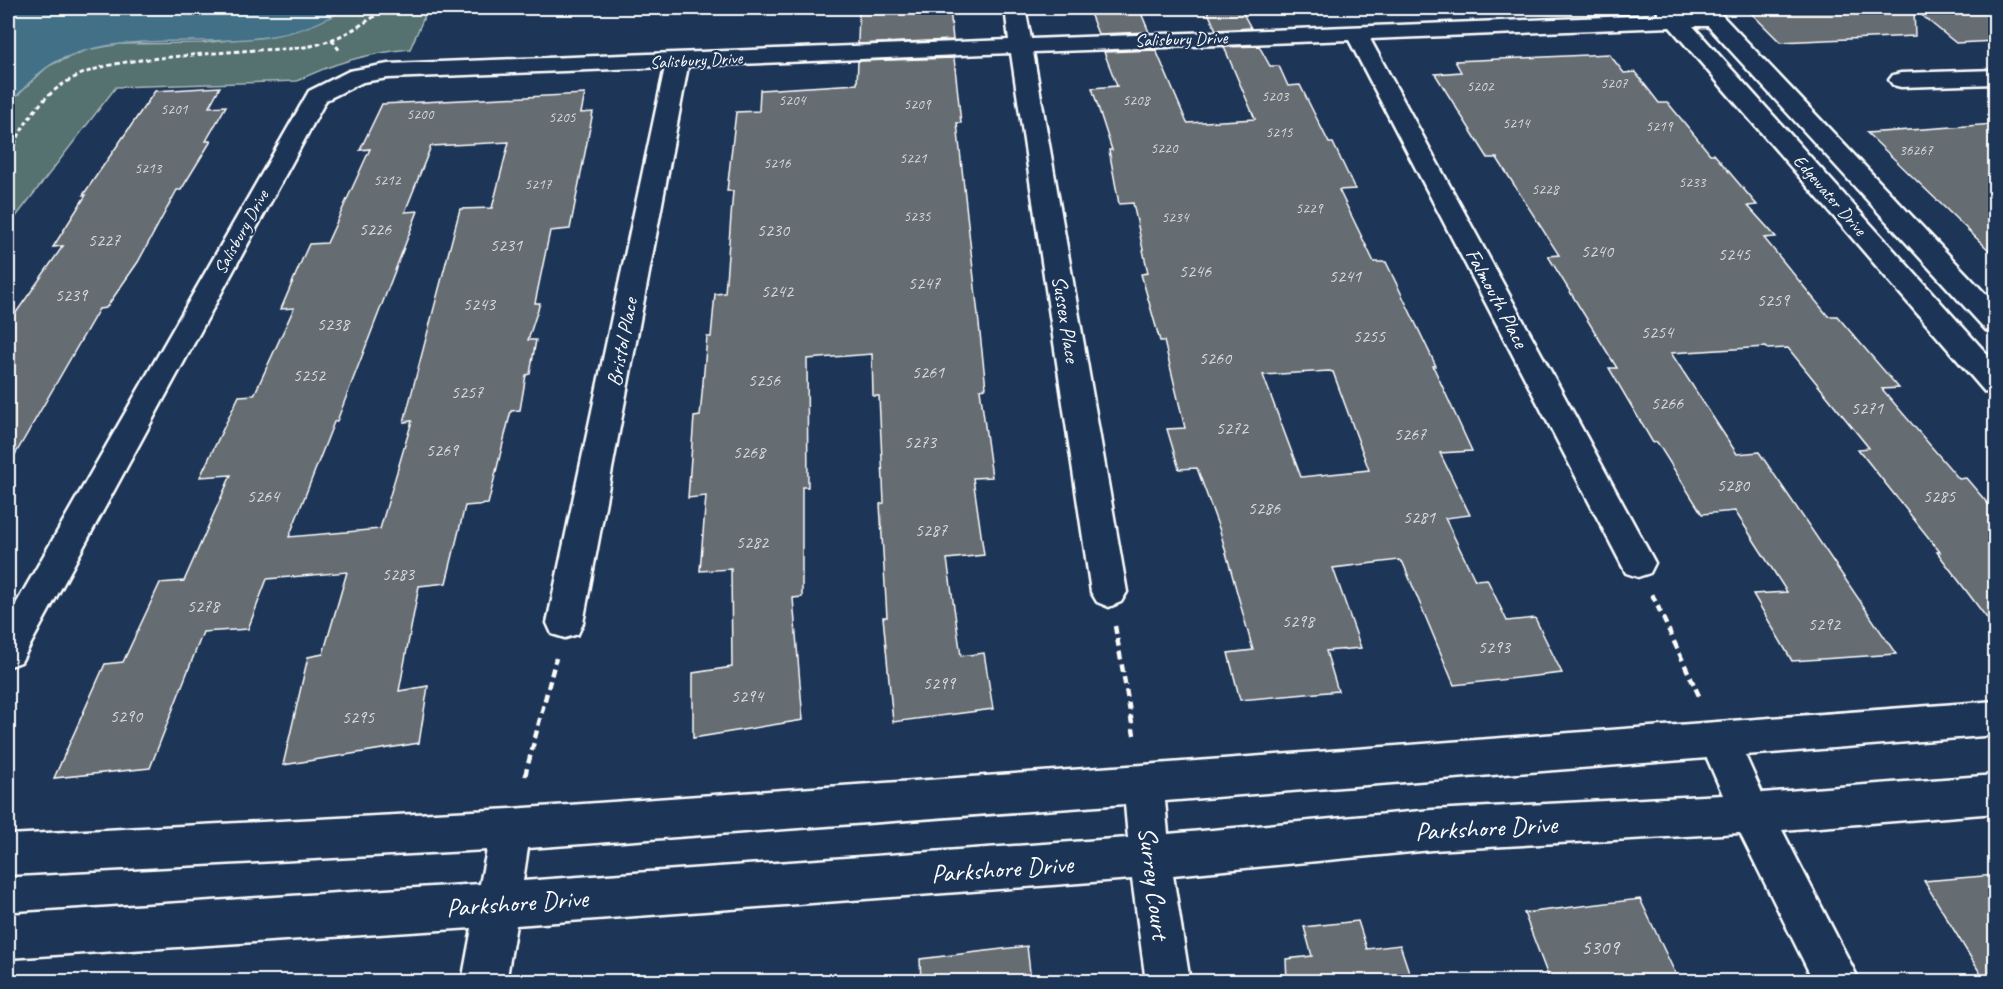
<svg xmlns="http://www.w3.org/2000/svg" width="2003" height="989" viewBox="0 0 2003 989" font-family="Caveat,sans-serif">
  <style>
    .green { fill: #54716f; stroke: #aab8b7; stroke-width: 1.5 }
    .water { fill: #426f87; stroke: #8ea9b7; stroke-width: 1.5 }
    .building { fill: #666d72; stroke: #fff; stroke-width: 1.5; fill-rule: evenodd }
    .lines { fill: none; stroke-linecap: round; stroke-linejoin: round }
    .minor-casing { stroke: #fff; stroke-width: 5 }
    .path-far1 { stroke: #fff; stroke-width: 3; stroke-dasharray: 4.5 3; stroke-linecap: butt }
    .path { stroke: #fff; stroke-width: 4.5; stroke-dasharray: 8 5; stroke-linecap: butt }
    .minor { fill: #1d3557; fill-rule: evenodd }
    .labels { text-anchor: middle; dominant-baseline: central; stroke-width: 4.5; stroke-linejoin: round; paint-order: stroke }
    .far-number-label { font-size: 15px; fill: #d9dadc }
    .far-street-label { font-size: 18px; fill: #fff; stroke: #1d3557 }
    .number-label { font-size: 18px; fill: #d9dadc }
    .street-label { font-size: 21px; fill: #fff; stroke: #1d3557 }
    .near-number-label { font-size: 21px; fill: #d9dadc }
    .near-street-label { font-size: 26px; fill: #fff; stroke: #1d3557 }
  </style>
  <rect width="100%" height="100%" fill="#1d3557"/>
  <filter id="ink" filterUnits="userSpaceOnUse"><feTurbulence type="fractalNoise" baseFrequency=".0167" numOctaves="2"/><feDisplacementMap in="SourceGraphic" scale="12" xChannelSelector="R" yChannelSelector="G"/><feConvolveMatrix kernelMatrix="1 2 1 2 8 2 1 2 1" color-interpolation-filters="sRGB"/></filter>
  <g filter="url(#ink)">
    <path class="green" d="M345,8H428L410,49C369,53 334,62 297,81L116,87L8,227V105L48,66L86,50L120,44L202,43L266,36L331,17Z"/>
    <path class="water" d="M14,8H345C261,66 149,21 64,58C41,67 25,88 8,105V12Z"/>
    <g class="building">
      <polygon points="859,8 950,8 953,40 858,44"/>
      <polygon points="1088,8 1139,8 1149,32 1098,34"/>
      <polygon points="1206,8 1240,8 1251,28 1216,30"/>
      <polygon points="1801,8 1995,8 1995,41 1956,43 1914,9 1915,36 1780,42 1748,10"/>
      <path d="M1259,46L1270,66H1279L1288,86L1300,85L1329,143H1333L1355,189L1339,190L1374,262H1386L1436,366H1433L1472,451L1440,453L1470,515L1445,518L1475,580L1487,579L1507,621L1535,618L1562,673L1454,685L1403,563L1399,560L1333,568L1361,648L1326,651L1338,691L1240,700L1228,653L1253,650L1220,531L1197,468L1179,469L1167,429L1185,428L1164,341H1160L1141,274L1148,273L1133,203L1119,204L1109,150H1112L1092,88L1117,86L1104,52L1156,50L1187,123L1255,119L1224,47ZM1329,371L1333,372L1369,470L1301,477L1263,375Z"/>
      <polygon points="1609,54 1624,73 1635,72 1659,103 1668,103 1710,154 1714,154 1757,205 1748,206 1776,237 1764,238 1828,316 1837,316 1899,388 1882,389 1959,479 1966,478 1995,512 1995,629 1937,552 1940,552 1858,449 1869,448 1788,348 1768,349 1766,347 1671,353 1737,454 1759,452 1896,654 1792,661 1753,594 1787,592 1735,511 1702,514 1657,442 1653,443 1609,368 1617,368 1548,256 1559,255 1497,158 1488,158 1435,74 1461,72 1455,61"/>
      <polygon points="954,58 961,123 957,123 986,388 980,389 992,477 973,478 984,555 947,559 961,656 984,653 993,709 893,722 883,617 887,617 880,504 884,503 879,396 873,396 872,354 807,359 808,487 802,487 802,597 793,598 803,720 693,738 693,673 732,667 731,569 700,571 706,496 688,498 694,417 700,416 707,337 711,337 715,294 725,293 733,191 727,191 736,112 759,111 760,90 857,84 858,61"/>
      <polygon points="220,87 209,107 226,106 206,141 211,141 181,190 177,190 138,262 106,308 99,309 8,467 8,324 63,246 53,247 86,195 83,195 155,91"/>
      <path d="M585,94L581,113L593,112L570,229L550,231L535,303H540L528,340H536L530,374L526,375L520,410L511,411L488,504L465,506L446,583L419,586L399,691L428,686L419,743L283,765L308,657L323,654L347,572L267,579L248,629L203,632L150,768L54,778L105,664L123,662L160,583L184,581L231,475L200,477L239,396L254,395L294,308L281,309L304,255L309,244L327,243L370,149L360,150L382,104ZM509,142L492,208L460,209L404,422L412,421L380,529L289,537L334,422L337,421L418,211L405,212L431,146Z"/>
      <polygon points="1995,124 1995,256 1867,133"/>
      <polygon points="1995,875 1995,981 1985,981 1924,881"/>
      <polygon points="1640,899 1679,981 1550,981 1524,913"/>
      <polygon points="1358,921 1367,949 1400,945 1412,981 1287,981 1286,959 1312,956 1304,927"/>
      <polygon points="1027,946 1031,981 921,981 920,959"/>
    </g>
    <g class="lines">
      <defs>
        <g id="minor">
          <polygon points="1005,8 1025,8 1031,39 1659,15 1656,8 1676,8 1682,14 1697,13 1694,8 1715,8 1996,305 1996,333 1986,330 1708,26 1693,26 1996,364 1996,395 1985,392 1670,27 1370,39 1655,563 1650,573 1638,577 1626,573 1349,40 1033,52 1127,592 1121,602 1109,607 1097,602 1091,592 1011,53 688,66 583,623 578,634 565,638 552,634 547,623 665,67 388,78 363,82 326,100 21,662 8,667 8,618 309,91 349,71 388,64 1009,40"/>
          <polygon points="1996,70 1996,84 1901,87 1893,85 1889,80 1893,75 1901,73"/>
          <path d="M1996,701V735L1745,755L1762,793L1996,775V813L1782,830L1860,982H1814L1740,833L1432,850L1173,875L1190,982H1146L1132,879L516,925L506,982H462L472,928L8,958V914L480,884L487,850L8,875V835L511,809L1143,765ZM1707,758L1723,795L1432,810L1168,834L1165,801ZM1125,804L1128,838L523,881L528,848Z"/>
        </g>
      </defs>
      <use href="#minor" class="minor-casing"/>
      <g class="path-far1">
        <polyline points="332,40 340,51"/>
        <path d="M8,158C41,81 81,65 160,58C192,55 224,52 256,50C277,49 298,50 319,44C344,37 366,22 387,8"/>
      </g>
      <g class="path">
        <polyline points="1652,594 1701,700"/>
        <polyline points="1115,626 1134,735"/>
        <polyline points="525,776 556,658"/>
      </g>
      <use href="#minor" class="minor"/>
    </g>
  </g>
  <g class="labels">
    <g class="far-number-label">
      <text x="1614" y="83">5207</text>
      <text x="1480" y="86">5202</text>
      <text x="1275" y="96">5203</text>
      <text x="792" y="100">5204</text>
      <text x="1136" y="100">5208</text>
      <text x="917" y="104">5209</text>
      <text x="174" y="109">5201</text>
      <text x="420" y="114">5200</text>
      <text x="562" y="117">5205</text>
      <text x="1516" y="123">5214</text>
      <text x="1659" y="126">5219</text>
      <text x="1279" y="132">5215</text>
      <text x="1164" y="148">5220</text>
      <text x="1916" y="150">36267</text>
      <text x="913" y="158">5221</text>
      <text x="777" y="163">5216</text>
      <text x="148" y="168">5213</text>
      <text x="387" y="180">5212</text>
      <text x="1692" y="182">5233</text>
      <text x="538" y="184">5217</text>
      <text x="1545" y="189">5228</text>
      <text x="1309" y="208">5229</text>
      <text x="917" y="216">5235</text>
      <text x="1175" y="217">5234</text>
    </g>
    <g class="far-street-label">
      <text transform="translate(1181 39) rotate(-2)">Salisbury Drive</text>
      <text transform="translate(696 60) rotate(-3)">Salisbury Drive</text>
      <text transform="translate(1830 195) rotate(49)">Edgewater Drive</text>
      <text transform="translate(241 232) rotate(-61)">Salisbury Drive</text>
    </g>
    <g class="number-label">
      <text x="375" y="229">5226</text>
      <text x="773" y="230">5230</text>
      <text x="104" y="240">5227</text>
      <text x="506" y="245">5231</text>
      <text x="1597" y="251">5240</text>
      <text x="1734" y="254">5245</text>
      <text x="1195" y="271">5246</text>
      <text x="1345" y="276">5241</text>
      <text x="924" y="283">5247</text>
      <text x="777" y="291">5242</text>
      <text x="71" y="295">5239</text>
      <text x="1773" y="300">5259</text>
      <text x="479" y="304">5243</text>
      <text x="333" y="324">5238</text>
      <text x="1657" y="332">5254</text>
      <text x="1369" y="336">5255</text>
      <text x="1215" y="358">5260</text>
      <text x="928" y="372">5261</text>
      <text x="309" y="375">5252</text>
      <text x="764" y="380">5256</text>
      <text x="467" y="392">5257</text>
      <text x="1667" y="403">5266</text>
      <text x="1867" y="408">5271</text>
      <text x="1232" y="428">5272</text>
      <text x="1410" y="434">5267</text>
      <text x="920" y="442">5273</text>
      <text x="442" y="450">5269</text>
      <text x="749" y="452">5268</text>
      <text x="1733" y="485">5280</text>
      <text x="263" y="496">5264</text>
      <text x="1939" y="496">5285</text>
      <text x="1264" y="508">5286</text>
      <text x="1419" y="517">5281</text>
      <text x="931" y="530">5287</text>
      <text x="752" y="542">5282</text>
      <text x="398" y="574">5283</text>
      <text x="203" y="606">5278</text>
      <text x="1298" y="621">5298</text>
      <text x="1824" y="624">5292</text>
      <text x="1494" y="647">5293</text>
      <text x="939" y="683">5299</text>
      <text x="747" y="696">5294</text>
      <text x="126" y="716">5290</text>
      <text x="358" y="717">5295</text>
    </g>
    <g class="street-label">
      <text transform="translate(1497 298) rotate(62)">Falmouth Place</text>
      <text transform="translate(1066 319) rotate(81)">Sussex Place</text>
      <text transform="translate(622 342) rotate(-79)">Bristol Place</text>
    </g>
    <g class="near-number-label">
      <text x="1600" y="947">5309</text>
    </g>
    <g class="near-street-label">
      <text transform="translate(1486 828) rotate(-3)">Parkshore Drive</text>
      <text transform="translate(1002 869) rotate(-4)">Parkshore Drive</text>
      <text transform="translate(1154 883) rotate(83)">Surrey Court</text>
      <text transform="translate(517 903) rotate(-4)">Parkshore Drive</text>
    </g>
  </g>
  <rect width="2003" height="989" fill="none" stroke="#1d3557" stroke-width="30"/>
  <rect x="15" y="15" width="1973" height="959" fill="none" stroke="#fff" stroke-width="2" filter="url(#ink)"/>
</svg>
